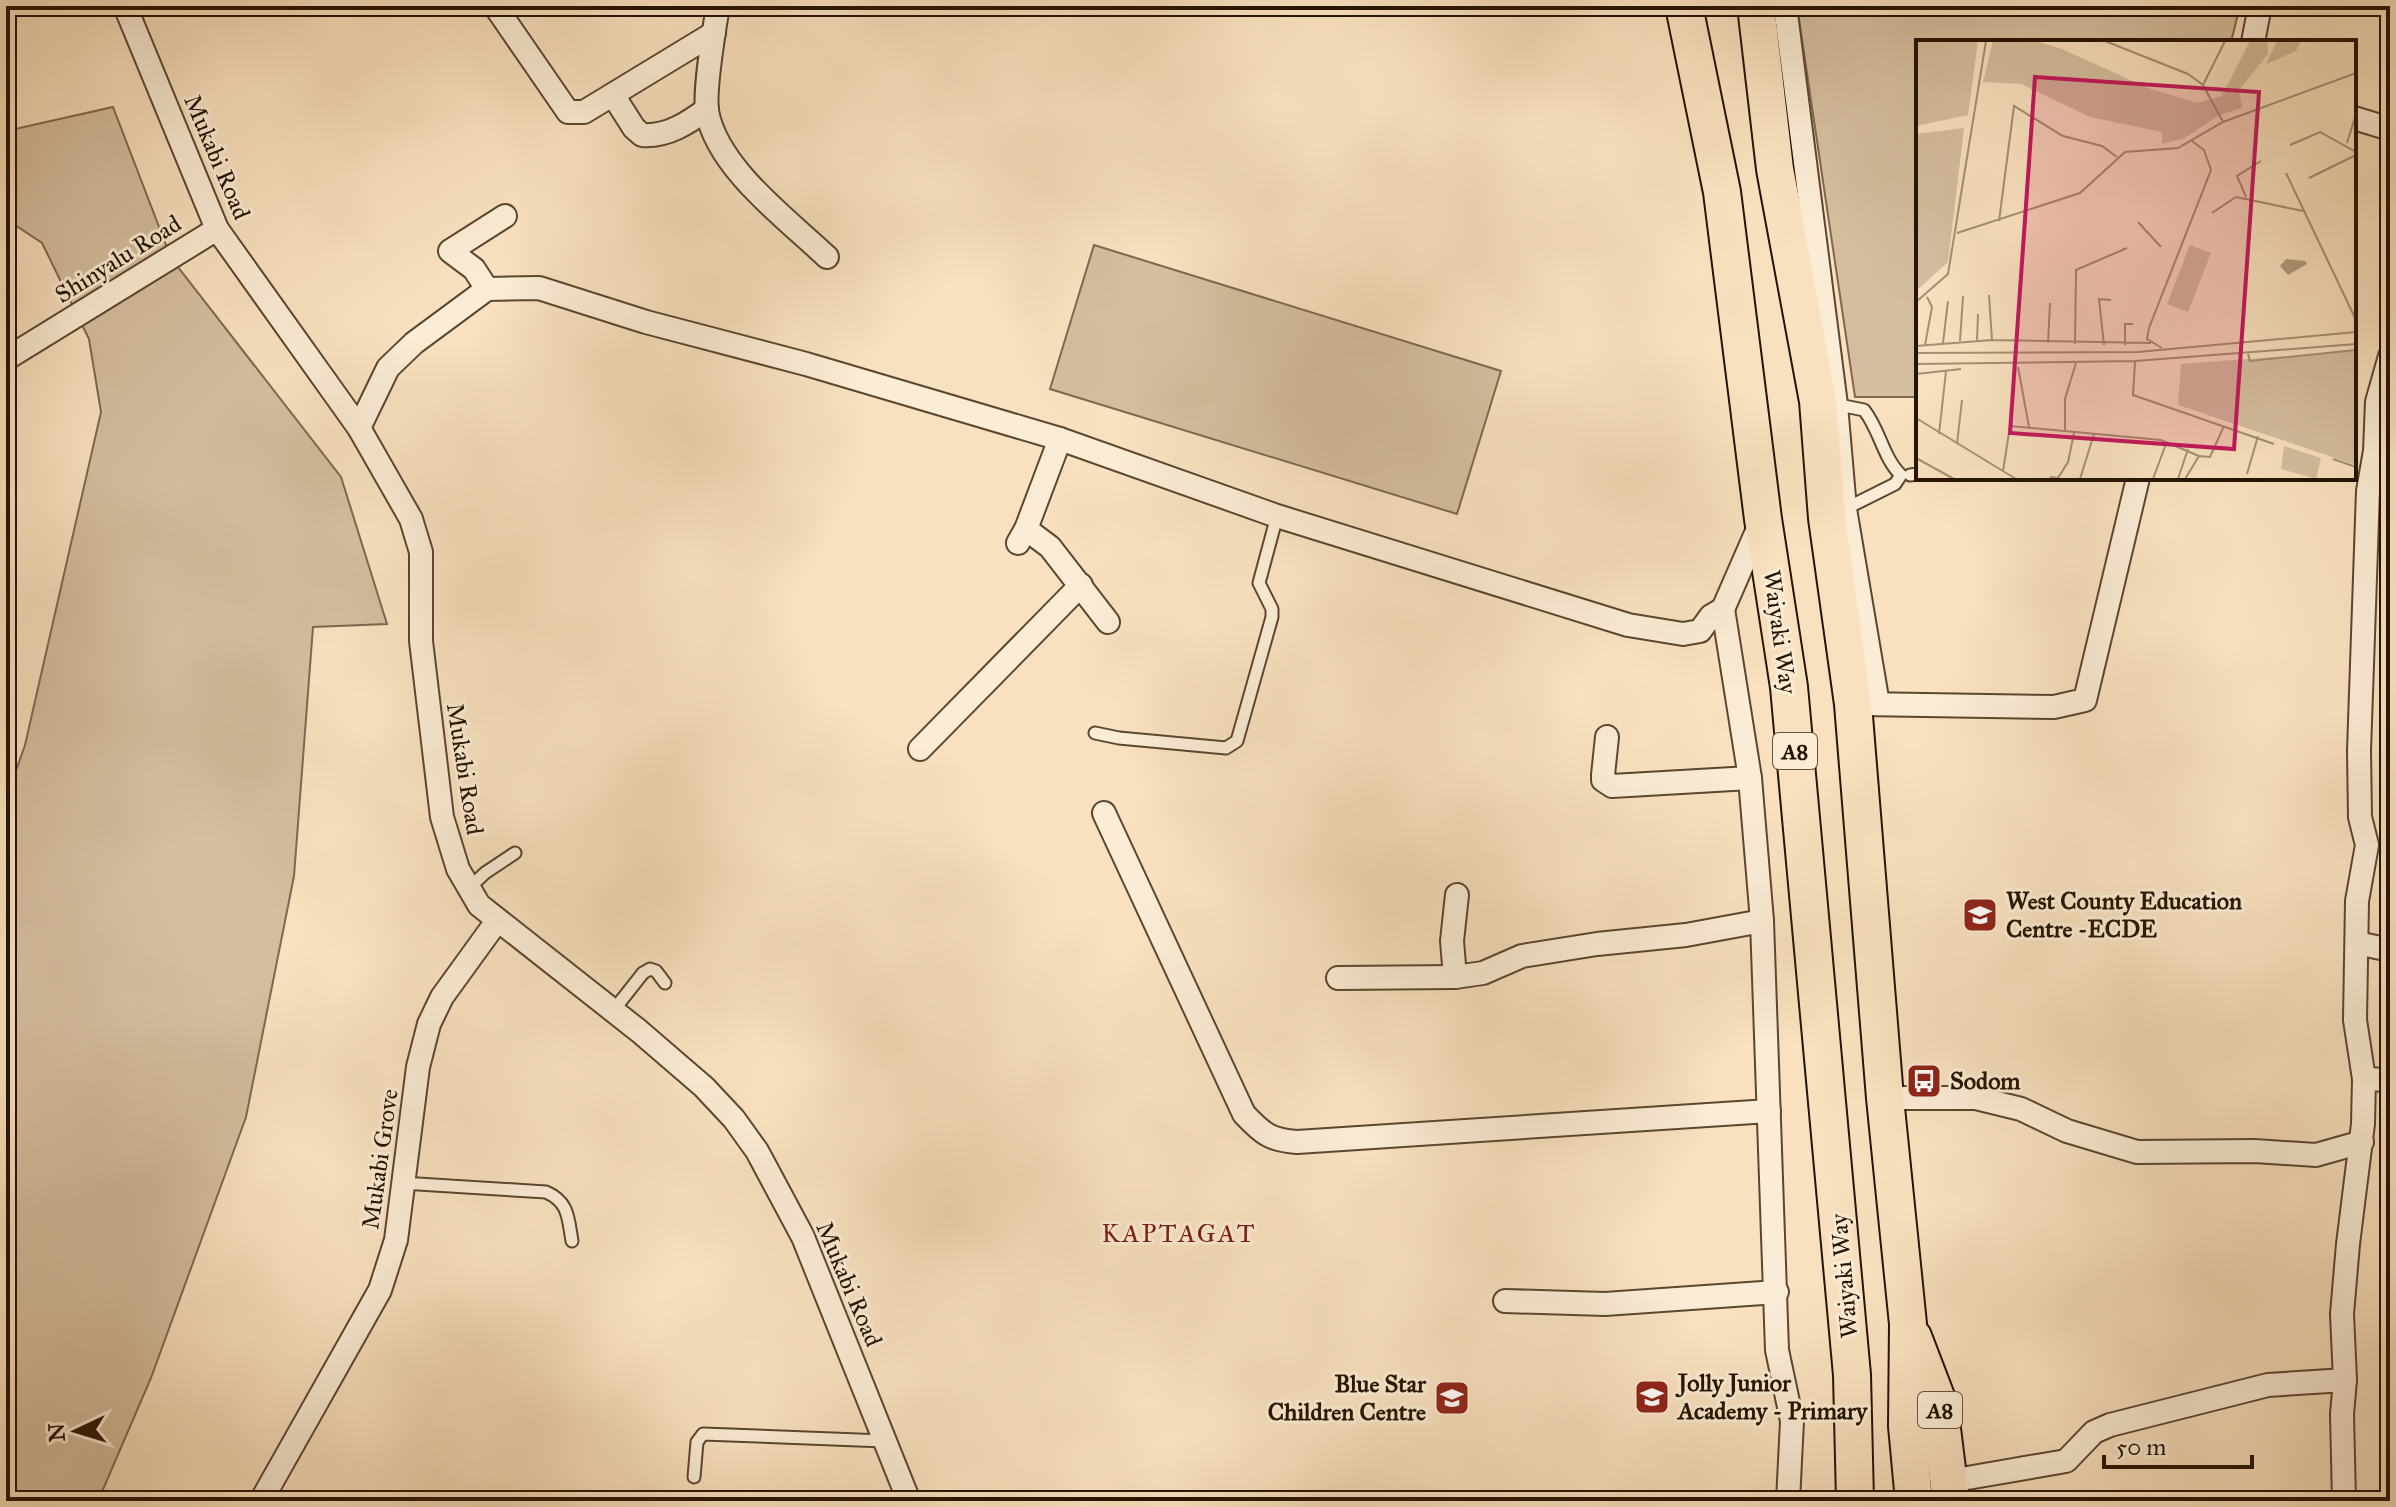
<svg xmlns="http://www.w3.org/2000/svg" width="2396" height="1507" viewBox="0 0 2396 1507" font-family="'IM FELL Great Primer',serif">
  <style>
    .green { fill: #d5be9f; stroke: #7e6850; stroke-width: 2 }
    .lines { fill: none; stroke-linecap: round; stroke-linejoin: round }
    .service-casing { stroke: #5b4630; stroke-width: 15 }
    .minor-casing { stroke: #5b4630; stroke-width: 26 }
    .trunk-casing { stroke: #261300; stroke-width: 40 }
    .service { stroke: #fbecd5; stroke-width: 11 }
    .minor { stroke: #fbecd5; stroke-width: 22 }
    .trunk { stroke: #f9e1bf; stroke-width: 36 }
    .labels { text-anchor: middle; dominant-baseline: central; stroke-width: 6; stroke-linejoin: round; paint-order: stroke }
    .shield { fill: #fbecd5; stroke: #665440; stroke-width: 2 }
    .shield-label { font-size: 22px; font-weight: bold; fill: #261300 }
    .street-label { font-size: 24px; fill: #261300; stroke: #fbecd5 }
    .poi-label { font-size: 24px; font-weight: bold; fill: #261300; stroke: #fbecd5; text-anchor: start }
    .neighbourhood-label { font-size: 26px; letter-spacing: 2px; fill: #7a1f14; stroke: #fbecd5 }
    .inset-road { fill: none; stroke: #a58f73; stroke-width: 2 }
    .view { fill: #c2185b; fill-opacity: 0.15; stroke: #c2185b; stroke-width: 4 }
    .inset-edge { fill: none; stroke: #261300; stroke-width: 4 }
  </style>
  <rect width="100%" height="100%" fill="#f9e1bf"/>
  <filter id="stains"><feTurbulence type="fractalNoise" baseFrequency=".0025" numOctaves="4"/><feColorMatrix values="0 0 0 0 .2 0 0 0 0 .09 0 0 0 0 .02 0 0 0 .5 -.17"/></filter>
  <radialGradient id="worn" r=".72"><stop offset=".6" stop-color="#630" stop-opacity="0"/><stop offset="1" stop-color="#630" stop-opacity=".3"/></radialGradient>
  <g class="green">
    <polygon points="1797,6 2240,6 2231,42 1918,42 1918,397 1855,397"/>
    <polygon points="113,107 171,258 341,477 387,624 313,627 294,876 246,1117 151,1378 98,1501 6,1501 6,799 25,745 101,412 89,339 42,243 6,219 6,131"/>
    <polygon points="1094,245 1501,371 1457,514 1050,389"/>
  </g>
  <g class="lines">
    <defs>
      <g id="service">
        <path d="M1834,404L1864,410C1880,430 1883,458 1901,475L1895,484L1843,510"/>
        <polyline points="1910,475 1918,474"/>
        <polyline points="1095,733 1119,738 1226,748 1237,741 1272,617 1272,609 1259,583 1277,516"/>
        <polyline points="468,889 485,873 515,853"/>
        <polyline points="613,1011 643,973 650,969 656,971 665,983"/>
        <path d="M402,1183L546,1192C569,1202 568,1218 572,1241"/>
        <polyline points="694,1477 697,1442 703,1434 884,1441"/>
      </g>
      <g id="minor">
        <polyline points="125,6 217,229 359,428 411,519 421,552 421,641 442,817 458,869 479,905 639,1031 704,1087 734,1119 757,1151 803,1237 909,1501"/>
        <polyline points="495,6 568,112 584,112 714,33"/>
        <path d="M718,6C714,31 704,88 707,111C717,168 787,219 827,257"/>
        <polyline points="1785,6 1836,405 1845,509 1878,704"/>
        <polyline points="2253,42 2260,6"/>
        <path d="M613,95L634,128L642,135C667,137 688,123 707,109"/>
        <polyline points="2354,118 2390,129"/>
        <polyline points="487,289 474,269 450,251 505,216"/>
        <polyline points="6,359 217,229"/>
        <polyline points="359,428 388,368 414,343 487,289 539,288 646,322 806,364 1060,439 1277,516 1628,625 1683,634 1700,631 1711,616 1723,609 1761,522"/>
        <polyline points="1026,529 1050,547 1108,622"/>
        <polyline points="1018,543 1026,529 1060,439"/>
        <polyline points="1723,609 1750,778 1762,921 1777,1350 1792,1421 1788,1501"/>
        <polyline points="1862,704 2054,707 2085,700 2138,478"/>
        <polyline points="1607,737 1603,775 1603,780 1612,786 1750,778"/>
        <polyline points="920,749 1081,585"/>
        <path d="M1104,813L1244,1114C1263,1134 1270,1140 1297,1142L1769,1111"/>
        <polyline points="1457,895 1452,941 1455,977 1483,973 1522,956 1597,944 1686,935 1762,921"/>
        <polyline points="2357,943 2390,950"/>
        <polyline points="1338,978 1455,977"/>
        <polyline points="2364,1079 2390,1080"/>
        <polyline points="1885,1098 1976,1098 2021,1109 2067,1131 2137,1152 2255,1151 2316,1155 2362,1142"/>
        <polyline points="1505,1301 1605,1304 1777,1292"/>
        <polyline points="1950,1481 2066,1461 2094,1432 2110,1425 2268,1385 2345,1380"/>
        <polyline points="261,1501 380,1290 396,1240 418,1067 429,1024 442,997 497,921"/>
        <polyline points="2344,1501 2342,1414 2345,1380 2342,1314 2348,1244 2363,1124 2364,1079 2355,1020 2357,901 2367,845 2360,817 2359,751 2368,491 2375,451 2377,402 2390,356"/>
      </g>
      <g id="trunk">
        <polyline points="1684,6 1722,192 1763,519 1789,687 1852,1375 1855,1501"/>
        <polyline points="1756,6 1775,169 1818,401 1827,518 1853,704 1885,1098 1908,1324 1907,1426 1914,1501"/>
        <polyline points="1913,1337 1939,1405 1951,1501"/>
      </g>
    </defs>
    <use href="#service" class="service-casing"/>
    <use href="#minor" class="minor-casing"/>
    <use href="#trunk" class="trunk-casing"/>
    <use href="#service" class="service"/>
    <use href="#minor" class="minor"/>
    <use href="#trunk" class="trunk"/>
  </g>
  <defs>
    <symbol id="school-square" viewBox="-11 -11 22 22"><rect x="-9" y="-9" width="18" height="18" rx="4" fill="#8f2418" stroke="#fbecd5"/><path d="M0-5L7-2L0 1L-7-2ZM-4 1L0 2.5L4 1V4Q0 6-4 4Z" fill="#fff"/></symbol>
    <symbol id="bus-square" viewBox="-11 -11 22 22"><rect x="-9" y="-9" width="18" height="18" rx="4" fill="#8f2418" stroke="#fbecd5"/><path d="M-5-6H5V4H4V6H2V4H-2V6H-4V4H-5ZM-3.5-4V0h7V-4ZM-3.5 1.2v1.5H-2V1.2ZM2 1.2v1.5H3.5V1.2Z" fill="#fff"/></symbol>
  </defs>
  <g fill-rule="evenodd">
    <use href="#school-square" x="1960" y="895" width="40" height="40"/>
    <use href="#bus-square" x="1904" y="1061" width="40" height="40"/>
    <use href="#school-square" x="1632" y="1377" width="40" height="40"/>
    <use href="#school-square" x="1432" y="1378" width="40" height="40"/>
  </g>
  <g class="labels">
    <g class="shield">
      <rect x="1773" y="733" width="44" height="36" rx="6"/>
      <rect x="1918" y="1392" width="44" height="36" rx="6"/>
    </g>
    <g class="shield-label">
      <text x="1795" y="751">A8</text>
      <text x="1940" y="1410">A8</text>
    </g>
    <g class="street-label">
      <text transform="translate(217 157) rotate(67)">Mukabi Road</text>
      <text transform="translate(118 259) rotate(-32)">Shinyalu Road</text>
      <text transform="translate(1780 632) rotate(82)">Waiyaki Way</text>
      <text transform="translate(465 769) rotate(81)">Mukabi Road</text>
      <text transform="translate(380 1159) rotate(-82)">Mukabi Grove</text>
      <text transform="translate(1844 1276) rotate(-95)">Waiyaki Way</text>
      <text transform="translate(849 1284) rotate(67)">Mukabi Road</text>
    </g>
    <g class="poi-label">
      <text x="2006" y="901">West County Education<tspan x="2006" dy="28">Centre -ECDE</tspan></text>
      <text x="1950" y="1081">Sodom</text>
      <text x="1678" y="1383">Jolly Junior<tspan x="1678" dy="28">Academy - Primary</tspan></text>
      <text x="1426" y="1384" text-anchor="end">Blue Star<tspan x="1426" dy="28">Children Centre</tspan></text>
    </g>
    <g class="neighbourhood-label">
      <text x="1179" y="1233">KAPTAGAT</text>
    </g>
  </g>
  <g transform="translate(1916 40)">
    <rect width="440" height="440" fill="#f9e1bf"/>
    <path d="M0,1H62L52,75L0,86ZM77,1H120L146,9L232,48L281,63L306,56L334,1H351L352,14L323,50L326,68L303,75L269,98L246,104V92L174,77L105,44L67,42ZM361,1H385L380,11L350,24ZM48,88L32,222L0,251V94ZM274,205L295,213L272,272L251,264ZM440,311V425L262,365L265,324ZM368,406L405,418L400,439L365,429Z" fill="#d5be9f"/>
    <path d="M370,219L389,221L391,224L372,235L364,226Z" fill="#b19b7e"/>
    <path class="inset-road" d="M189,1L272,34L287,45L307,82M287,45L309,1M431,103L440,74M374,105L404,92L440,112M370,133L440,280M393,138L440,115M330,157L321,136L345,121M296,173L320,157L387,171M83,181L98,66L147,96L186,106L201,117M222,182L245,207M41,193L164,153L209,112L262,108L307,82L440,33M73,255L76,300M0,262L32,234L70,1M44,301L47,256M61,301L62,274M27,303L32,261M101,303V274M132,303L134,263M159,304L160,230L211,208M9,305L16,267L11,257M188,305L183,259L195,260M209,305V284H217M0,306L76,300L235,303M246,308L231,299L233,288L295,130L288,110L276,101M0,313L222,312L440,292M332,314L334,321L440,310M219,322L217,355L358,404M0,324L219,321L440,304M102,327L113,387M0,334L45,329M0,378L100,439M149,392V359L160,323M23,394L30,331M41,404L46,360M0,418L38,439M417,419L440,427M87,431L94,386L245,400L283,416M331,434L342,396M134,437L142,438L152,422L158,393M164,439L178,394M237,439L251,401M262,439L272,409M269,439L283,416L294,417L308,386"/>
    <path class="view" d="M119,37L343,52L318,409L94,393Z"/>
    <rect width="440" height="440" class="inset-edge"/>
  </g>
  <rect width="2396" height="1507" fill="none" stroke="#f9e1bf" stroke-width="32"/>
  <rect x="8" y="8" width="2380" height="1491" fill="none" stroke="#261300" stroke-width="4"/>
  <rect x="16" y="16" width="2364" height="1475" fill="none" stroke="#261300" stroke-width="2"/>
  <g transform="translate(76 1431) rotate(266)" stroke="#fbecd5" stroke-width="6" paint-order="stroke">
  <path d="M0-6L14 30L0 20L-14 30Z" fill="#261300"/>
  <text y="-12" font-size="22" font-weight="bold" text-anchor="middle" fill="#261300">N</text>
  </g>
  <path d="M2104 1455v12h148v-12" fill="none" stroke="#261300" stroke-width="4"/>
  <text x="2116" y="1455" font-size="24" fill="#261300" stroke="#fbecd5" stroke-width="6" paint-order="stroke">50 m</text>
  <rect width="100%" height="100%" filter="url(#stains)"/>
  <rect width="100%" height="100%" fill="url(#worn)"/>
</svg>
